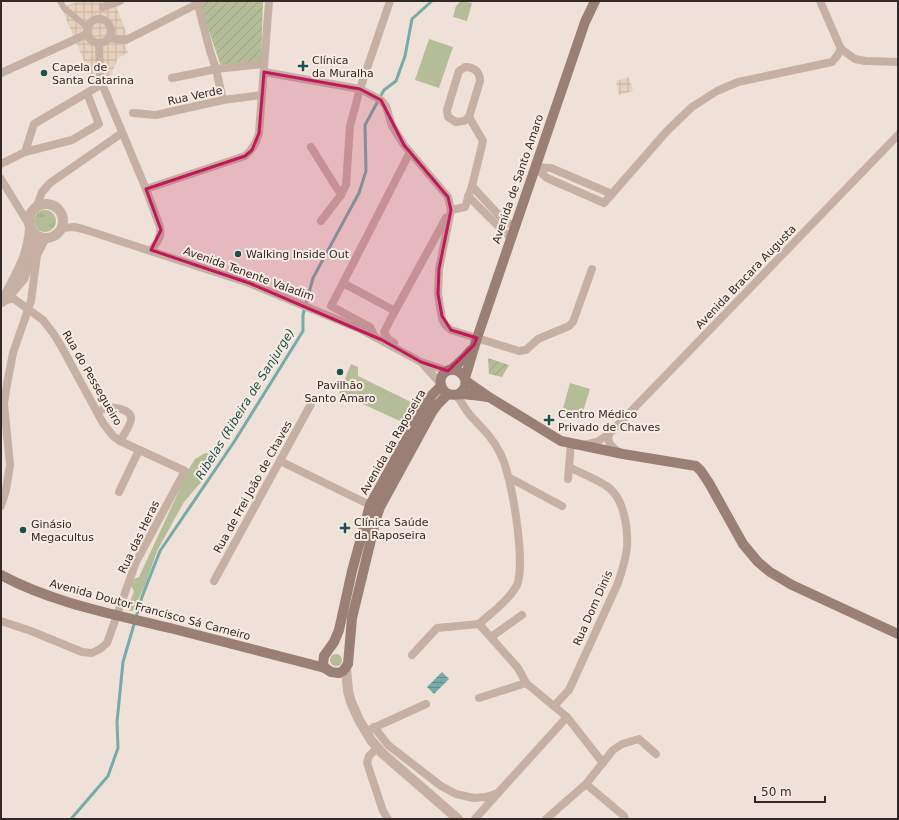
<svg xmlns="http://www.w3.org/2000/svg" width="899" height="820" viewBox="0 0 899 820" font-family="'DejaVu Sans',sans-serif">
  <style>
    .grass { fill: url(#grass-tufts) }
    .park { fill: #b4bd98 }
    .garden { fill: url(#garden-furrows) }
    .plaza { fill: url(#plaza-grid) }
    .water { fill: url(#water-rules) }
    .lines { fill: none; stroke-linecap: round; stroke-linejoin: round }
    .stream { stroke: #77aba9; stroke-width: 3 }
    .pedestrian { stroke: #c6b0a3; stroke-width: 6 }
    .minor { stroke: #c6b0a3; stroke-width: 8 }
    .tertiary { stroke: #c6b0a3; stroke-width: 10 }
    .secondary { stroke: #9a7f75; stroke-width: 10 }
    .secondary-bridge { stroke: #9a7f75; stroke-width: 10 }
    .marked { fill: #c2185b; fill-opacity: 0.2; stroke: #c2185b; stroke-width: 3; stroke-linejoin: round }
    .poi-dot { fill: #1d5150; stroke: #f8ece2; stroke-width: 1.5 }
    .labels { text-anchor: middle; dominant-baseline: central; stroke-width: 4; stroke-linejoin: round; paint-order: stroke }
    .poi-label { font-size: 11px; fill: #322825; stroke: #f8ece2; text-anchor: start }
    .street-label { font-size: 11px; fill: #322825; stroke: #f8ece2 }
    .water-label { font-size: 12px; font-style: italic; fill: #1d5150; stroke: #f8ece2 }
  </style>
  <defs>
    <pattern id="grass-tufts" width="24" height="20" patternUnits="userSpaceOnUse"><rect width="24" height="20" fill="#b4bd98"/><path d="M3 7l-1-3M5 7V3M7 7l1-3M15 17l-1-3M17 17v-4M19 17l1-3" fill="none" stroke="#9ba283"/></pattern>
    <pattern id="garden-furrows" width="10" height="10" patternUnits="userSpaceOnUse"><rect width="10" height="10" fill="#b4bd98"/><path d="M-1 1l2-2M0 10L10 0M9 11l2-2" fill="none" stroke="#9ba283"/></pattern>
    <pattern id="plaza-grid" width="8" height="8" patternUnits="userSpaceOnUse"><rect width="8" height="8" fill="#e7d1be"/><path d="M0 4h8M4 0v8" fill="none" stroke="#c7b3a3"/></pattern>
    <pattern id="water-rules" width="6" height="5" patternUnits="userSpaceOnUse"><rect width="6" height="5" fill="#77aba9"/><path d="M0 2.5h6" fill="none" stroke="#628b89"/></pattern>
  </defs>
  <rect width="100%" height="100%" fill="#efe1d7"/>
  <g class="grass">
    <circle cx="45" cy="221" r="11"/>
    <circle cx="336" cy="660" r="6"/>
  </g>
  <g class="park">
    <polygon points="461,1 472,3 467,21 453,17 456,6"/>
    <polygon points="429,39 453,47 439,88 415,80"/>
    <polygon points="351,364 358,367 358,376 413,403 402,422 339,393"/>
    <polygon points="570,383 590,389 581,418 562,412"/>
    <polygon points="205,453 219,455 202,481 184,502 168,531 157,551 146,583 133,611 127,610 134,591 131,586 134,579 139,577 190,467 195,459"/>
  </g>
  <g class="garden">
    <polygon points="200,1 263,1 261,64 222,69 200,5"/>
    <polygon points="488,358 509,365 502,377 489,374"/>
  </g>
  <g class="plaza">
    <polygon points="81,1 114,1 130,42 125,45 128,53 118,58 111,75 93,82 61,7"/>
    <polygon points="629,77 633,91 619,95 616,81"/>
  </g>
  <polygon class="water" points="442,672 449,679 434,694 427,687"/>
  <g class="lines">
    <polyline class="stream" points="71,819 108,776 118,748 117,722 123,662 142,597 160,551 234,442 303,331 303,315 313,278 359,193 366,171 365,125 384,90 396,81 405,56 412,19 432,1"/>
    <polyline class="pedestrian" points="60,1 64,8 87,27"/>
    <g class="minor">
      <polyline points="197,1 210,51 216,69 223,100"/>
      <polyline points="820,1 841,49"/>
      <polyline points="103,7 120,1"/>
      <circle cx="99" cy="31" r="12"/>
      <polyline points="109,38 126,40 197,4"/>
      <path d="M99,43L100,72L102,84L146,189L160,227C162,237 157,243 151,250"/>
      <polyline points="841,49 855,59 865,61 898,62"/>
      <path d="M465,67C475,67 480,72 480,81L469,117L464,121L456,122L448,117L447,110L458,74L459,71Z"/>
      <polyline points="264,72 360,89 381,100 386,106 392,126 404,145 448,197 451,210 439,269 438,294 442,319 446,326 451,330 519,351 526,350 538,339 569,326 573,322 592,269"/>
      <polyline points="1,73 87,34"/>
      <polyline points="172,78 216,69 264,64"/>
      <polyline points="133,113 156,115 223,100 262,95"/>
      <polyline points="311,147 341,195"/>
      <polyline points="25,152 34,124 102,84"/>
      <polyline points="1,164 25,152 72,140 99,124 87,93"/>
      <polyline points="535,167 547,178 604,203 667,131 692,107 717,91 738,82 832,62 837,56 841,49"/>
      <polyline points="535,167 551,168 612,194"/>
      <polyline points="1,179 28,223"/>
      <polyline points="472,186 506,223 515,225"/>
      <path d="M146,189L245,156C253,149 256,143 259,133L269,1"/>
      <polyline points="468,196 505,233 511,236"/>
      <polyline points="37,206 42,192 50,183 122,133"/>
      <polyline points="451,210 465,207 472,186 483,141 469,117"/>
      <polyline points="321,221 341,195 346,185 350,126 360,89 390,1"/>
      <polyline points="62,228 74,227 83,229 249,283 360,329 421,362 448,371"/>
      <polyline points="343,283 410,152"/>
      <polyline points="395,311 446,218"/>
      <polyline points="375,337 370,327 331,306 343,283 395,311 384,332 389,340 394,343"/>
      <polyline points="422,363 441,384"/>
      <path d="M456,395C461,401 465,409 470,415C481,427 493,438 500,453C512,474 526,564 517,585C509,600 491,613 479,624"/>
      <path d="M97,412C99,411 101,410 103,409C110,406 130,408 131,418C132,423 123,436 120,441"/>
      <path d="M609,434C607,443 611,447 619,452"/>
      <polyline points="583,445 597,442 609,434 898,135"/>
      <polyline points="280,461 370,505"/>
      <polyline points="510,478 562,506"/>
      <polyline points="568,479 571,443"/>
      <polyline points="119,492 139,450"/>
      <polyline points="1,506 6,490 10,465 4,404 7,384 13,353 31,301 37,255 46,238"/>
      <polyline points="214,581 311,404"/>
      <polyline points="1,621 31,631 82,652 92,653 100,649 107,643 136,562 185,471 120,441 113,436 103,423 60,344 53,333 43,320 14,299 10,299 2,302"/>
      <polyline points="479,624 518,668 526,683 567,717 603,763"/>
      <polyline points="491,637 522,615"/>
      <polyline points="412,655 437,628 479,624"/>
      <polyline points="479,698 526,683"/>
      <path d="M554,706L569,690L618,583C622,571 626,559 627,547C628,527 624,496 605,485C594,478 581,473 569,467"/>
      <polyline points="374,727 388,745 441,786 456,794 474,798 486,797 498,793 567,717"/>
      <polyline points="371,729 426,704"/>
      <polyline points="377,748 369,756 367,763 383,811 388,819"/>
      <polyline points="586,784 624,816 625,819"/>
      <polyline points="475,819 498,793"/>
      <polyline points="546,819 586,784 613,750 622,744 639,739 656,754"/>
    </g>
    <g class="tertiary">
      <circle cx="46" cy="221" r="17"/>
      <polyline points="11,293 23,279 40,237"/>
      <path d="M2,302C15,275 28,260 30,228"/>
      <polyline points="346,668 348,691 351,702 359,720 371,740 382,753 458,819"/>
    </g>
    <g class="secondary">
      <polyline points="451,370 463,359 471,350"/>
      <polyline points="465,378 477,338 585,22 595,1"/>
      <polyline points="466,381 489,397 561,441 623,454 696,466 701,471 709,483 743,544 758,562 770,572 792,585 898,634"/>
      <polyline points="441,386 432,395 424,407 370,505 352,571 339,630 334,642 324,656 323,664 325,668 331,672 339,673 343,671 348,664 352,618 376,519 380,507 432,412 437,405 448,394"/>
      <path d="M458,394C476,384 458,361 444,373C441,376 440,381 441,385C442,389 445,393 449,394C453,396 457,394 461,394C470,395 478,395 486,397"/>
      <polyline points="170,628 325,668"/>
    </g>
    <path class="secondary-bridge" d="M1,575C53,603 113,614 170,628"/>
  </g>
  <path class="marked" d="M264,72L360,89L381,100L404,145L448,197L451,210L439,269L438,294L442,316L451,330L477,338L474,345L448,371L421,362L382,340L249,283L151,250L161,230L146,189L245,156L252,150L259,133Z"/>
  <g class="poi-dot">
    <path d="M301 60h4v4h4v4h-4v4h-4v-4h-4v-4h4z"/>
    <circle cx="44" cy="73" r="4"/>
    <circle cx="238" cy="254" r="4"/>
    <circle cx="340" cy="372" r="4"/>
    <path d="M547 414h4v4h4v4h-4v4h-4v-4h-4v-4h4z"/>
    <path d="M343 522h4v4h4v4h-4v4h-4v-4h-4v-4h4z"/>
    <circle cx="23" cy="530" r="4"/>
  </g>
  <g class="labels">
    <g class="poi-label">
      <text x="312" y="60">Clínica<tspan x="312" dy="13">da Muralha</tspan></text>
      <text x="52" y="67">Capela de<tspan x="52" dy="13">Santa Catarina</tspan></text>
      <text x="246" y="254">Walking Inside Out</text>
      <text x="340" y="385" text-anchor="middle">Pavilhão<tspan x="340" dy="13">Santo Amaro</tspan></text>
      <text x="558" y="414">Centro Médico<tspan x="558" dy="13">Privado de Chaves</tspan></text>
      <text x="354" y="522">Clínica Saúde<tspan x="354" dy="13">da Raposeira</tspan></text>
      <text x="31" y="524">Ginásio<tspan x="31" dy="13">Megacultus</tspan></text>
    </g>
    <g class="street-label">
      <text transform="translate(195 96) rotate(-12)">Rua Verde</text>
      <text transform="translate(518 179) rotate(-71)">Avenida de Santo Amaro</text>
      <text transform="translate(249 274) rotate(20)">Avenida Tenente Valadim</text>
      <text transform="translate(746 277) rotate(-46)">Avenida Bracara Augusta</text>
      <text transform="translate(92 378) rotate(60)">Rua do Pessegueiro</text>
      <text transform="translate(393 442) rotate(-60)">Avenida da Raposeira</text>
      <text transform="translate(253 487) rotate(-61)">Rua de Frei João de Chaves</text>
      <text transform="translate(139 537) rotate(-64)">Rua das Heras</text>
      <text transform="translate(593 608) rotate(-66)">Rua Dom Dinis</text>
      <text transform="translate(150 610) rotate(15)">Avenida Doutor Francisco Sá Carneiro</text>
    </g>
    <g class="water-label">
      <text transform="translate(245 404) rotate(-58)">Ribelas (Ribeira de Sanjurge)</text>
    </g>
  </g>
  <rect width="899" height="820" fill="none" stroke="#322825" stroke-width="4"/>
  <path d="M755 796v6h70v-6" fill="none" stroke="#322825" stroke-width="2"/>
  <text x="761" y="796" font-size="12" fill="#322825" stroke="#f8ece2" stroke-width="3" paint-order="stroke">50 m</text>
</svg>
